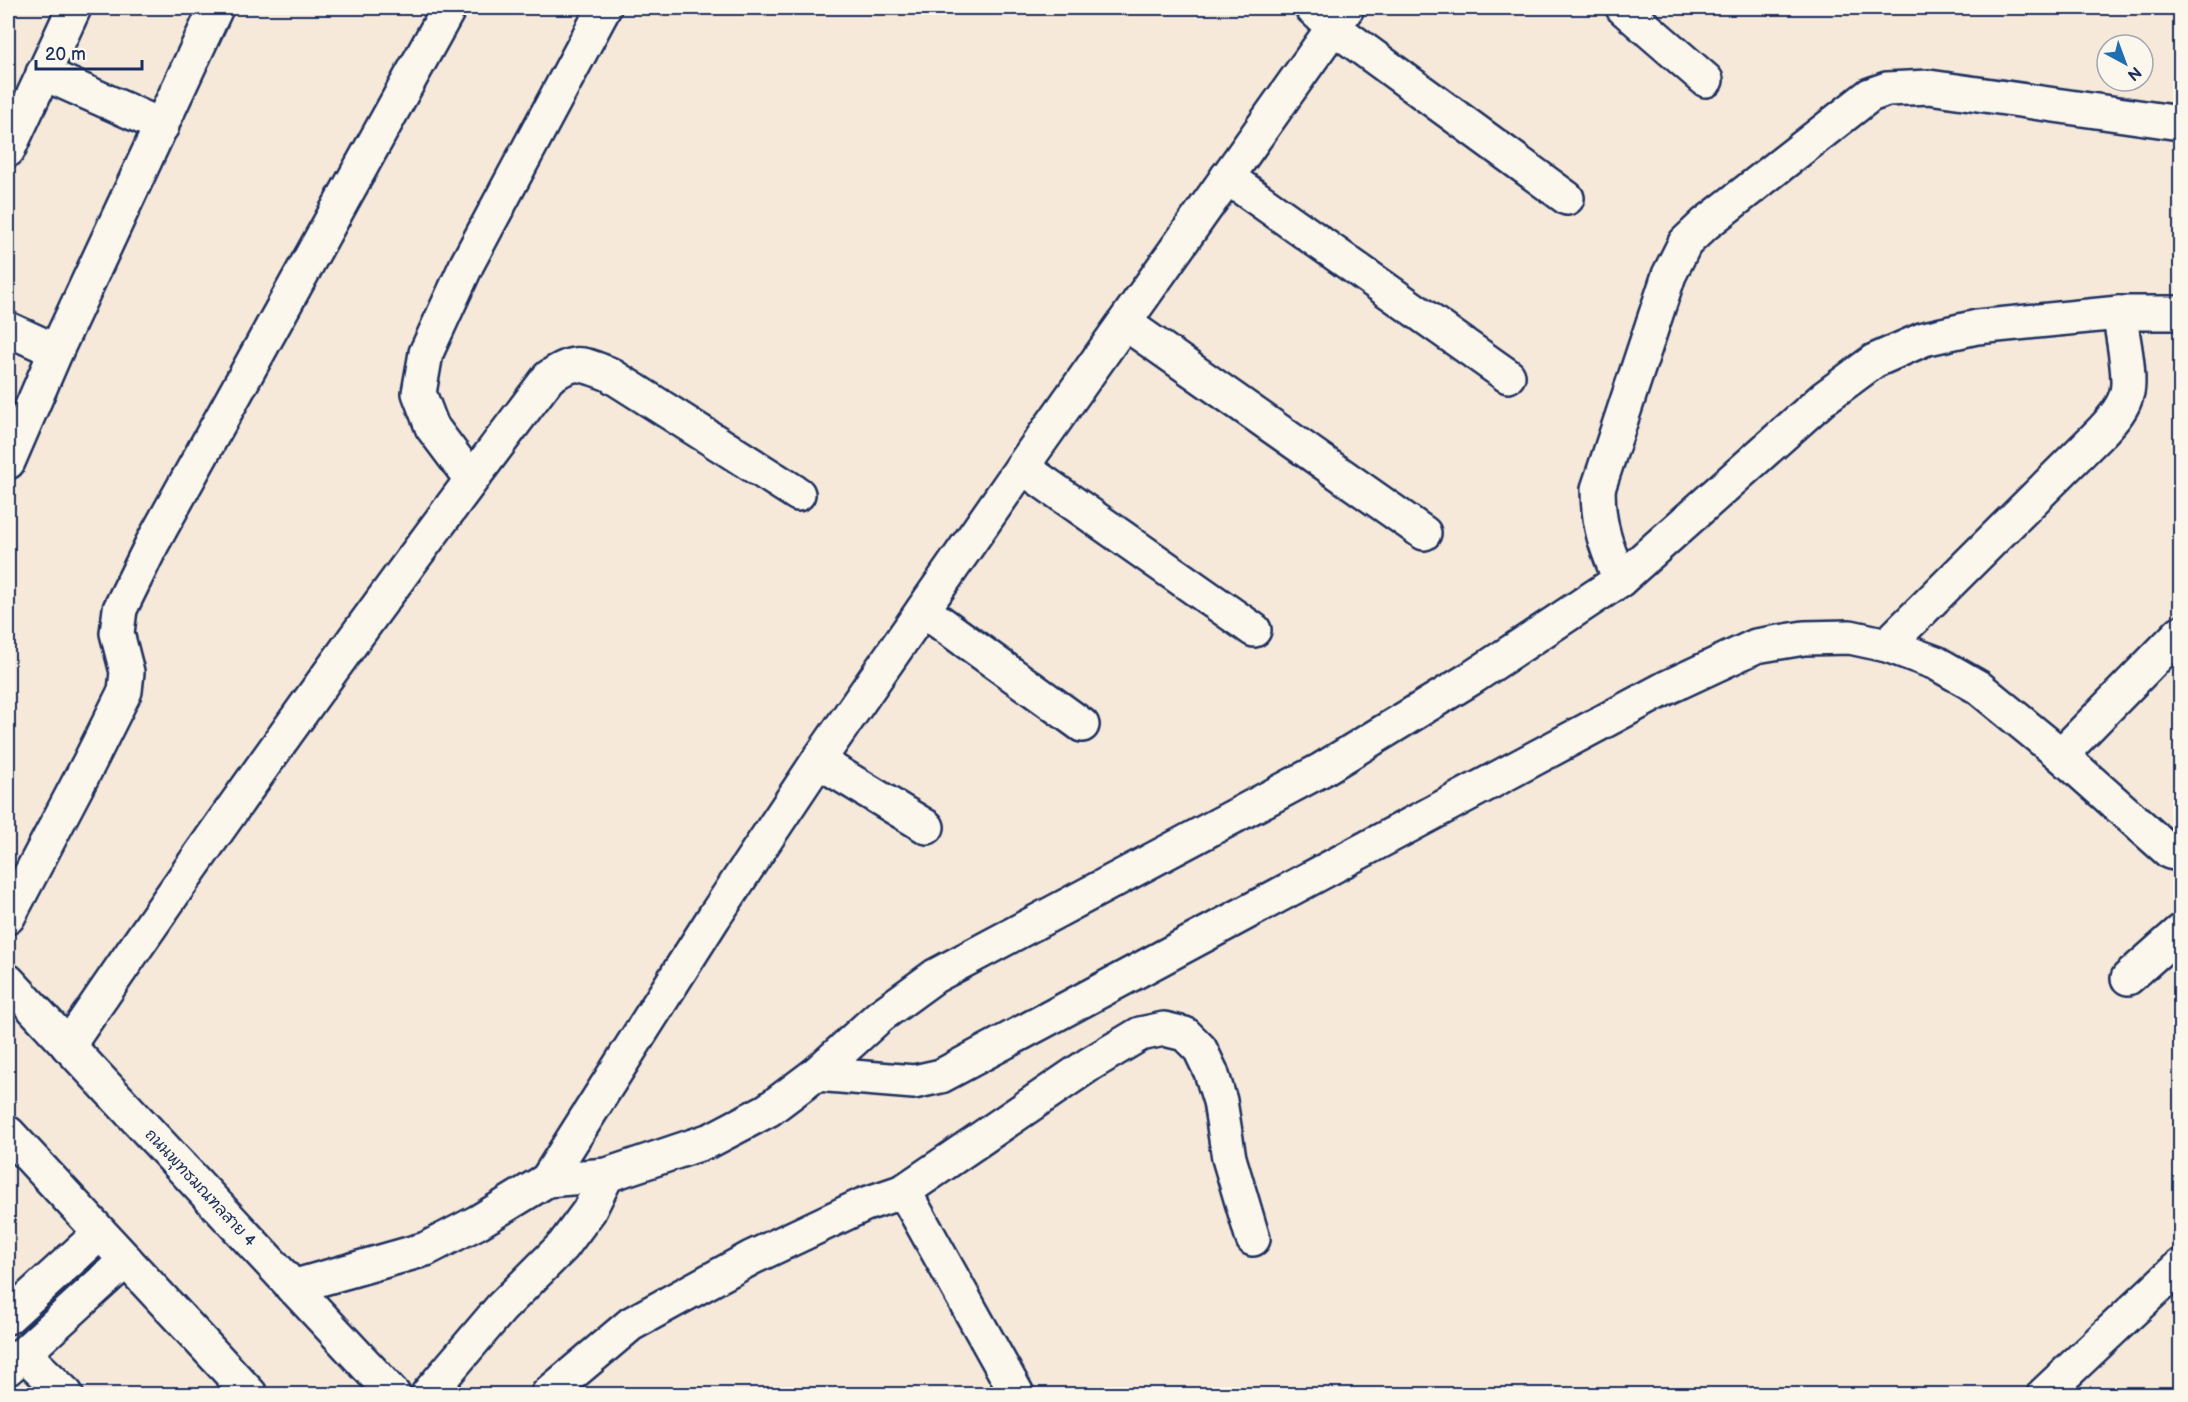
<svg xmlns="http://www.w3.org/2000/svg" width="2188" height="1402" viewBox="0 0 2188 1402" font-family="'Balsamiq Sans','Playpen Sans Thai',sans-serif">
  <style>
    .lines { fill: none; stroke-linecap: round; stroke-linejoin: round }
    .minor-casing { stroke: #1b2f5e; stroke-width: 38 }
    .major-casing { stroke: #1b2f5e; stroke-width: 38 }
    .minor { stroke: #fbf7ec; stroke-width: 33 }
    .major { stroke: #fbf7ec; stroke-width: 33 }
    .labels { text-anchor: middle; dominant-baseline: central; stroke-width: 4.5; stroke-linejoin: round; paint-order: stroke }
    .street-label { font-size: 16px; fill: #1b2f5e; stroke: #fbf7ec }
  </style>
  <rect width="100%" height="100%" fill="#f6e9da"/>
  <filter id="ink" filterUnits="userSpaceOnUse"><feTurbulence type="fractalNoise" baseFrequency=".0167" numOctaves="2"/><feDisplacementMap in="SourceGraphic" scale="12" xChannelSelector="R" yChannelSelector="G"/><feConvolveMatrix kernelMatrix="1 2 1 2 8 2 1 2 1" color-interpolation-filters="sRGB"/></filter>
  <g filter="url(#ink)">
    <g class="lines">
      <defs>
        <g id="minor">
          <polyline points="1312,8 1333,27 1567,198"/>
          <polyline points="1623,8 1706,80"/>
          <polyline points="43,73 162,126"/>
          <polyline points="8,150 74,8"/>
          <polyline points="1227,177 1508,376"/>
          <polyline points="1125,323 1424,533"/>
          <polyline points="8,329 56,351"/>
          <polyline points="8,462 56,351 216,8"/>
          <polyline points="1022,467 1254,630"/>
          <polyline points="471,479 432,427 419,393 426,353 467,264 604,8"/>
          <path d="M1620,580C1606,546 1598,526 1598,489L1669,275L1685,243L1705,224L1870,95L1887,89L1929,87L2180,123"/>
          <polyline points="923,610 1082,725"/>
          <path d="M1887,645L2102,431C2112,420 2124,407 2127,392C2131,375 2122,332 2119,313"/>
          <polyline points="2061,755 2180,633"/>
          <polyline points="818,761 927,827"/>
          <polyline points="8,917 89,763 125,691 127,672 117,633 120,609 152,544 449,8"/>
          <polyline points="2128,978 2180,932"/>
          <path d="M68,1046C223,819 382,596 549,377C575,359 580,363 609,374L798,494"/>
          <polyline points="816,1074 914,1082 941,1076 1666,688 1756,646 1804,638 1850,637 1887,645 1936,663 1978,687 2061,755 2170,852 2180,854"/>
          <polyline points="547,1180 714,917 818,761 1022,467 1347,8"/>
          <polyline points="904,1191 1017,1394"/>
          <polyline points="292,1287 426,1249 478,1222 547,1180 607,1175 711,1140 768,1110 816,1074 880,1016 935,976 1321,770 1470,679 1620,580 1824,398 1874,361 1924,339 1977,327 2119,313 2180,313"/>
          <polyline points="8,1317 100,1233"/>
          <polyline points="24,1354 66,1394"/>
          <polyline points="8,1368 126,1260"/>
          <polyline points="428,1394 501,1308 563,1246 589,1211 607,1175"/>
          <polyline points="548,1394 631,1324 751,1258 863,1205 904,1191 1090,1064 1140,1034 1164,1029 1185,1034 1200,1049 1211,1072 1220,1101 1229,1158 1253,1239"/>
          <polyline points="2044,1394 2180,1266"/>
        </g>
        <g id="major">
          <polyline points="8,981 393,1394"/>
          <polyline points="8,1133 250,1394"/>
        </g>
      </defs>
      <use href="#minor" class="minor-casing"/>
      <use href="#major" class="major-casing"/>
      <use href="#minor" class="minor"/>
      <use href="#major" class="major"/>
    </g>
  </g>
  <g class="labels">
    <g class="street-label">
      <text transform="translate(200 1188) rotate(47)">ถนนพุทธมณฑลสาย 4</text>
    </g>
  </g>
  <rect width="2188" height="1402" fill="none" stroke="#fbf7ec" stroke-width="30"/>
  <rect x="15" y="15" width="2158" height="1372" fill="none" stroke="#1b2f5e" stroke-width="2" filter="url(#ink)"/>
  <g transform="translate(2125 63) rotate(139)"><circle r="28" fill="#fbf7ec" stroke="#a1a7b3" stroke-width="1.5"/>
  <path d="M0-4.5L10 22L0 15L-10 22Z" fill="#1f6fb2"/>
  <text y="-9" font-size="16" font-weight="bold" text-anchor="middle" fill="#1b2f5e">N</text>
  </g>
  <path d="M36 60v9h106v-9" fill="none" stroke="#1b2f5e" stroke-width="3"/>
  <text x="45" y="60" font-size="18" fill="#1b2f5e" stroke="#fbf7ec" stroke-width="4.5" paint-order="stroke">20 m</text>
</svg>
